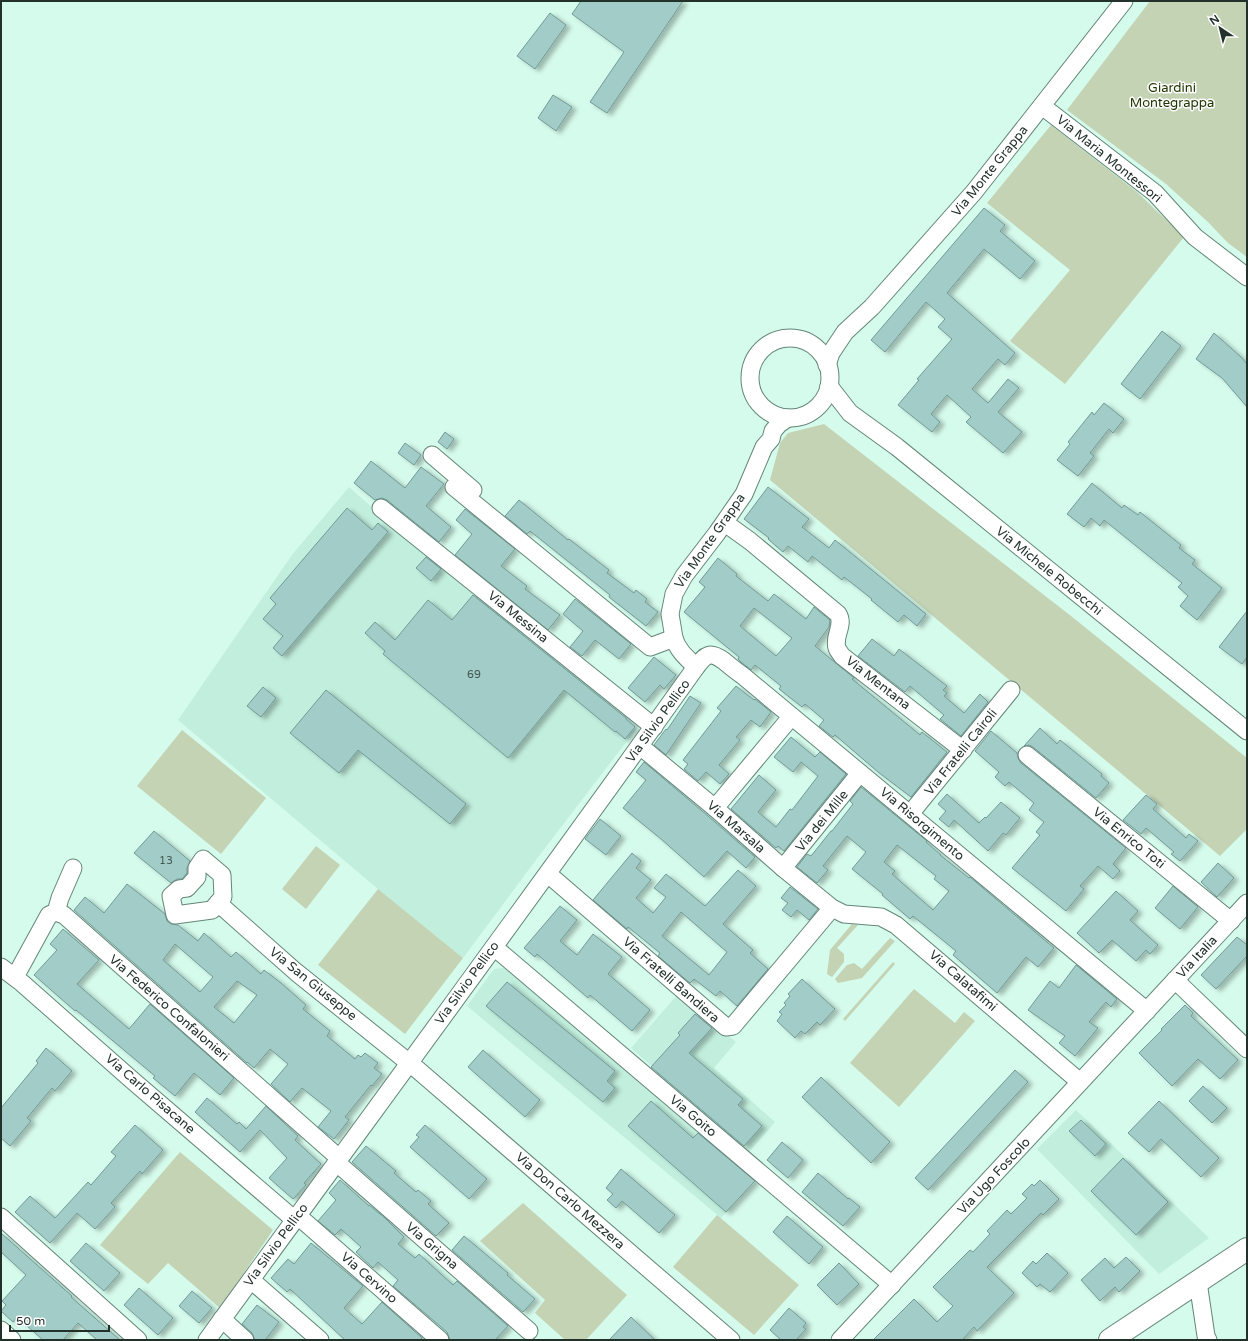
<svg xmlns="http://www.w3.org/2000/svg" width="1248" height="1341" viewBox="0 0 1248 1341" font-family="'Varela Round',sans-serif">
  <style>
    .built { fill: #c1eedd }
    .green { fill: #c3d3b4 }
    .building { fill: #a2ccc7; stroke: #729a96; fill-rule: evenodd; filter: url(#shadow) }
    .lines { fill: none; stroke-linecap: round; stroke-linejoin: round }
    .minor-casing { stroke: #638678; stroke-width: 19 }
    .major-casing { stroke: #638678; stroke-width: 24 }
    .minor { stroke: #fff; stroke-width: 17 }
    .major { stroke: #fff; stroke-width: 22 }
    .labels { text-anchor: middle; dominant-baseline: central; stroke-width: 3; stroke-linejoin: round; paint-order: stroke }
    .number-label { font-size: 11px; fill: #435852 }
    .park-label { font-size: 13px; fill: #213600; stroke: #fff }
    .street-label { font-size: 13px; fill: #23312b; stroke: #fff }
  </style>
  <defs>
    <filter id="shadow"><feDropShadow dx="4.5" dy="2.5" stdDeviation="2" flood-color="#0004"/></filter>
  </defs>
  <rect width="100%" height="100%" fill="#d5fbec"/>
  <g class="built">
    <polygon points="349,487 375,510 640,724 539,856 463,958 378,889 178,720 292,555"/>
    <polygon points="504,968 700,1130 756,1179 721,1218 467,1006 494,969"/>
    <polygon points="678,994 736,1042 714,1068 775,1122 749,1152 631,1048"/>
    <polygon points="1076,1110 1209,1238 1159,1274 1037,1149"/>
  </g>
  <g class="green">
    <polygon points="1150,1 1247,1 1247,257 1228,243 1208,222 1166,184 1067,110"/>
    <polygon points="1051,125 1137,192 1184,237 1065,384 1010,341 1070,270 987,203"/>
    <polygon points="824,424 1071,616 1247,758 1247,829 1220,856 770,480 780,443 788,433"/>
    <polygon points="182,730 266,798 221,854 137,786"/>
    <polygon points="316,846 340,865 306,909 282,889"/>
    <polygon points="378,889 463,958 405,1034 318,965"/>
    <polygon points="852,924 858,925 837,948 844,954 844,962 832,977 827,974 830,950"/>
    <polygon points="890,938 895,941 862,978 838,983 835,979 847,965 854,963 862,969"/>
    <polygon points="893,962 895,964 845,1021 843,1019"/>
    <polygon points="914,989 955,1023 964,1012 975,1021 899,1107 850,1063"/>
    <polygon points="180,1152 273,1230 220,1308 168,1263 148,1284 100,1245"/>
    <polygon points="523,1203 627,1295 586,1340 565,1340 535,1313 545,1300 480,1241"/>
    <polygon points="717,1215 799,1285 754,1335 673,1267"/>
  </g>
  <g class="building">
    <polygon points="581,1 683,1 607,113 590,102 624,52 572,14"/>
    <polygon points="550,13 566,25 535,69 517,56"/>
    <polygon points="553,95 572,107 556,131 538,118"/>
    <polygon points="984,208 1005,225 1000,231 1035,261 1020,279 984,249 947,293 1015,353 1005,365 998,359 972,389 988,403 1008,379 1019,388 998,412 1022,432 1003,453 966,422 971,417 947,395 931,414 940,422 932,432 898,405 919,380 917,379 952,339 938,327 945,319 926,302 885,352 871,340"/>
    <polygon points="1162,331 1181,346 1140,399 1121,384"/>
    <polygon points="1214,333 1241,357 1247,364 1247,407 1222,378 1196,359"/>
    <polygon points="1104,403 1124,419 1113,433 1109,429 1090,453 1094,456 1078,476 1057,460 1070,444 1068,442 1092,412 1094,415"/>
    <polygon points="445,432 454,439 447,449 438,442"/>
    <polygon points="405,443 421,455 414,465 398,453"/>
    <polygon points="371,461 405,488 421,467 444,484 426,506 451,527 439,542 387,500 382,498 375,500 354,483"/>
    <polygon points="1092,483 1122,508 1124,505 1138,515 1140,512 1181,545 1179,548 1195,560 1192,564 1222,588 1197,620 1180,606 1188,596 1178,587 1182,583 1104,520 1100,526 1091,518 1084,527 1067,514"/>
    <polygon points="768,487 809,519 802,527 829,548 835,540 926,614 917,626 904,615 898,622 871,600 872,599 844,577 842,580 812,556 808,562 788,546 783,552 768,539 769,538 744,519"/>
    <polygon points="519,500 568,540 569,539 609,570 607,573 634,593 636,590 647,599 645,602 658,612 646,626 609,597 610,595 530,531 527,534 505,516"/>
    <polygon points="347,508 372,530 378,523 388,532 282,656 273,648 283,636 263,619 276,604 270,598"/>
    <polygon points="465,509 515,549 501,566 527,586 525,589 560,615 548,630 455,555 472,534 456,520"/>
    <polygon points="426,557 441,569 431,581 416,568"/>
    <path d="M718,558L737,574L736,576L768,601L774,594L806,619L814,607L830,620L829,627L815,646L854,678L852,679L908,725L920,735L922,732L947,752L911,797L878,772L835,735L833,737L819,726L824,720L805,704L802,707L779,689L781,686L755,665L751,670L741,662L738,659L739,657L684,612L705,587L699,582ZM754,608L792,638L776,656L740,626Z"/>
    <polygon points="473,595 626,718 626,719 635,727 625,739 616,731 615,732 564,690 508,758 383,654 385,651 365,633 375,622 395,640 428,600 452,620"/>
    <polygon points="575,599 631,644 619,659 595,640 582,656 570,647 583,631 563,614"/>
    <polygon points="1247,611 1247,657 1242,664 1219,647"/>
    <polygon points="872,639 894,656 899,649 947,686 943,690 947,693 944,696 964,713 980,694 988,702 961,736 940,719 944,715 910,686 905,692 858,656"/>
    <polygon points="654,657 676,675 664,689 660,685 645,702 628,688"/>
    <polygon points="736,686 754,700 755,699 771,712 760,727 751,720 736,737 740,740 719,765 729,774 720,784 706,772 698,781 684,769 688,764 683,760 721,711 717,708"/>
    <polygon points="263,687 276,698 261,717 247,706"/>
    <polygon points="326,690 466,804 450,824 358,750 339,773 290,733"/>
    <polygon points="690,696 701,703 666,755 654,745 666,729 667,730"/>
    <polygon points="1040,728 1057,744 1060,740 1102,774 1101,776 1109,783 1096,798 1033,747 1029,745 1024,746"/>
    <polygon points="991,731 1017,753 1018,758 1021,763 1126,848 1113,864 1120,871 1113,879 1098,866 1080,886 1084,889 1066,911 1012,868 1040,835 1036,832 1044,822 1029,810 1034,803 1009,782 1005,786 995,777 999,772 975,751"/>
    <polygon points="791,737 815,757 820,752 846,774 784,851 778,846 776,848 731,809 759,775 776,790 758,812 776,827 790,809 792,810 818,776 801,762 793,772 774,757"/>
    <polygon points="644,762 708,816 755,857 746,868 727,851 704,877 661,839 623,808 646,780 636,772"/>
    <path d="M861,787L927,841L926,842L941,855H940L969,878L970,877L1054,948L1038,967L1026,957L997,993L953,955L956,951L913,916L910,919L882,895L883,894L852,869L866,852L847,836L823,866L828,870L817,883L797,867L807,854L811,856L831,831H832L853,804L850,801ZM897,845L936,876L934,879L949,891L933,910L892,874L895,871L884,862Z"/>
    <polygon points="947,794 979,823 985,817 986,818 1001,802 1020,818 1006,835 1003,833 988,851 954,820 949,827 939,819 946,811 938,804"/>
    <polygon points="1146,795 1157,804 1153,809 1186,838 1189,834 1198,841 1180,861 1171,854 1174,852 1146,828 1141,834 1123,820"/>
    <polygon points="600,819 621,836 606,855 585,839"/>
    <polygon points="154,831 190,861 187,868 187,873 182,879 177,879 171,883 134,853"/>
    <path d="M632,853L641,861L636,868L651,880L636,898L653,913L666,897L654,888L666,874L705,906L738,870L756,886L723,924L753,950L750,953L768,969L737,1006L720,991L716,996L694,979L690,983L658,956L660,953L628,927L627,929L593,900ZM681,912L727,952L709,975L662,936Z"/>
    <polygon points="1218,863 1234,878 1217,897 1201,882"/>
    <path d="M127,884L165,914L167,921L171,924L178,925L198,941L204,933L231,957L236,952L261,974L264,970L281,983L306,1005L303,1009L330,1031L327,1036L355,1059L358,1055L361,1057L365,1053L378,1063L374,1068L382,1074L372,1086L371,1085L345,1117L349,1120L334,1139L318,1127L331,1111L302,1088L290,1102L271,1084L288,1064L270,1049L254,1068L247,1062V1063L74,910L85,897L104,913ZM175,944L213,977L200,992L163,960ZM237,981L257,995L234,1023L214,1007Z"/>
    <polygon points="1173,886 1198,907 1180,929 1155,908"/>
    <polygon points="790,887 818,909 809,920 797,910 791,917 782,910 788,903 781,898"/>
    <polygon points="1116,891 1138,911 1130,920 1158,945 1150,954 1146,950 1136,961 1112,940 1099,953 1077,933"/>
    <polygon points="560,906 577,920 560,941 577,955 593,934 622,957 608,974 650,1010 632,1031 590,995 588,998 537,954 535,957 524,948"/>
    <polygon points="63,929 99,960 77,984 129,1029 150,1004 234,1078 220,1095 194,1073 175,1096 153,1078 155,1076 76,1010 75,1011 34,975 57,950 50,944"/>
    <polygon points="1237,937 1247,945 1247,956 1216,989 1201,975"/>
    <polygon points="1076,965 1117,999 1111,1007 1106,1002 1089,1022 1098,1028 1075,1056 1059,1043 1065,1036 1028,1010 1050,981 1059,988"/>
    <polygon points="802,979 835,1009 820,1025 817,1022 805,1034 801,1031 795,1038 777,1021 782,1014 779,1012 786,1005 784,1003 790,996 788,994"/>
    <polygon points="507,982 615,1071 607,1081 615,1088 603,1102 486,1006"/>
    <polygon points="1185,1005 1193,1013 1191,1016 1238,1060 1220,1079 1198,1059 1172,1086 1139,1053 1162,1030 1161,1029"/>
    <polygon points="695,1014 712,1028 689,1053 743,1099 738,1105 762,1126 744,1146 651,1067 680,1035 678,1033"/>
    <polygon points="46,1048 72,1071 55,1091 52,1088 27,1118 31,1121 10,1146 1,1138 1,1108 38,1063 36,1061"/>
    <polygon points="483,1050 540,1100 525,1117 468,1067"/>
    <polygon points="1015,1070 1028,1082 928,1190 915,1178"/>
    <polygon points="821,1077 890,1142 871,1163 802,1097"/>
    <polygon points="1203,1086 1227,1108 1212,1123 1189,1101"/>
    <polygon points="207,1098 237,1124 239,1122 246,1129 266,1106 298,1136 295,1140 321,1164 304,1183 306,1185 293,1199 269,1178 287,1158 260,1130 240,1152 195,1112"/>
    <polygon points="651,1101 693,1138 698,1133 755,1181 726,1212 628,1126"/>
    <polygon points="1159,1101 1219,1158 1201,1177 1161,1139 1149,1152 1128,1133"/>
    <polygon points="1081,1120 1106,1144 1095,1156 1069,1131"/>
    <polygon points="135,1125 163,1150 142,1174 140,1171 111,1203 115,1207 95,1229 77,1213 50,1243 15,1212 30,1196 55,1218 88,1182 91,1185 116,1156 111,1152"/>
    <polygon points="425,1125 487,1179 469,1199 410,1147 419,1137 416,1135"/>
    <polygon points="782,1142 803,1160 788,1178 767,1160"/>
    <polygon points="366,1146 396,1171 394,1173 416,1192 418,1190 431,1201 428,1204 449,1223 436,1236 352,1162"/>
    <polygon points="1123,1158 1168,1202 1136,1235 1091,1191"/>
    <polygon points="621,1169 675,1215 659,1233 622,1201 616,1208 607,1200 613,1194 606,1188"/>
    <polygon points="818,1173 848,1199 849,1198 860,1207 843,1226 802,1192"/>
    <polygon points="340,1180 369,1206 369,1205 385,1218 404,1237 398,1244 415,1258 419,1254 453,1285 457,1281 508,1326 495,1340 450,1340 447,1332 393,1286 398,1280 378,1262 373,1268 356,1252 361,1247 341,1229 335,1235 318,1221 336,1200 329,1193"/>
    <polygon points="1040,1180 1059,1199 1043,1215 1041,1213 987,1267 1014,1293 977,1331 974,1327 962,1340 873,1340 914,1299 937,1322 953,1306 933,1287 970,1250 973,1252 990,1234 987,1231 1007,1210 1011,1214 1027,1198 1022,1194 1032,1184 1034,1186"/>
    <polygon points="787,1216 823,1247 809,1264 773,1232"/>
    <polygon points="1,1233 72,1296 71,1297 120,1340 97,1340 78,1323 63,1340 43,1340 17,1317 13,1322 1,1311 6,1305 2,1301 26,1275 1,1252"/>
    <polygon points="464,1236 508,1273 507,1275 535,1299 523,1312 452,1250"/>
    <polygon points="86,1243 120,1273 104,1291 70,1261"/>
    <polygon points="311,1243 363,1286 344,1308 362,1324 382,1302 422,1338 420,1340 345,1340 290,1289 287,1292 271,1278 288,1259 294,1264"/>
    <polygon points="1047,1253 1068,1273 1050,1292 1040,1284 1037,1287 1022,1273 1033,1261 1036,1264"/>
    <polygon points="1126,1257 1140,1271 1119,1292 1115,1287 1100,1301 1081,1280 1105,1258 1114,1268"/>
    <polygon points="839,1263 859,1284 837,1305 817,1285"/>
    <polygon points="139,1288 173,1318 158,1335 124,1305"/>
    <polygon points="192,1291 212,1308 199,1323 179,1306"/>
    <polygon points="257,1305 279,1322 265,1340 255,1340 252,1333 242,1324"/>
    <polygon points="789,1308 806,1323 803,1327 806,1329 796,1340 781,1340 770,1330"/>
    <polygon points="631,1317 655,1340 609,1340"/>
  </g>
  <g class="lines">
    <defs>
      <g id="minor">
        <polyline points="1042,106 1155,193 1195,237 1247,277"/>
        <circle cx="790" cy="378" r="40"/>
        <polyline points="827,365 831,353 845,332 872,307 974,192 1124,1"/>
        <polyline points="829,386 850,413 897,447 1247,731"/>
        <polyline points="432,455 473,490"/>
        <path d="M454,487L650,647L674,638C678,651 687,658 696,667"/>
        <polyline points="381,508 654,727"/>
        <path d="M725,523L750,541L838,614C845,625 833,636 837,648C838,651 841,654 842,656L963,750"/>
        <polyline points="674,638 670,614 674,594 684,576 717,533 744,494 764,447 771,439 773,431 779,424 788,418"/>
        <polyline points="640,746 715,808 783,868 832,908 844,914 881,917 896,925 1080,1082"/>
        <polyline points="1027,755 1231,921"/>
        <polyline points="715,808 791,717"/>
        <polyline points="910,814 1011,690"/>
        <polygon points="203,859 222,875 223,897 212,910 175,915 171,896 179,889 187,888 197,877 197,868"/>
        <polyline points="783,868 860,773"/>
        <polyline points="548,874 726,1027 733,1026 832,908"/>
        <polyline points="218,903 296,972 418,1070 731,1340"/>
        <polyline points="56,912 60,898 73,868"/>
        <polyline points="494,947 892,1285"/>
        <polyline points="1,967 22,983 132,1080 289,1215 298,1216 440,1340"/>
        <polyline points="15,977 49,915 56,912 64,915 339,1158"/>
        <polyline points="1175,980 1247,1049"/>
        <polyline points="336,1162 529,1331"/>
        <polyline points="1,1217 138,1340"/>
        <polyline points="251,1280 320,1340"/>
        <polyline points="1198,1282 1206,1336 1208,1340"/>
        <polyline points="222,1319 245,1340"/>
        <polyline points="1,1330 12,1340"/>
        <path d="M207,1340C370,1116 535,893 696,667C706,654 710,651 724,661C730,666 736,671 742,675L1147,1011"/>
        <polyline points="840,1340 1247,903"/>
      </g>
      <polyline id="major" points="1110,1340 1247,1249"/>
    </defs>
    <use href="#minor" class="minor-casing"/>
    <use href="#major" class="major-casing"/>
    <use href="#minor" class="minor"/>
    <use href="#major" class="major"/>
  </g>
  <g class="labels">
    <g class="number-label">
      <text x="474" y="674">69</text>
      <text x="166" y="860">13</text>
    </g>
    <g class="park-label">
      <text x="1172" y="88">Giardini<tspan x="1172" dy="15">Montegrappa</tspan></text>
    </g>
    <g class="street-label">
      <text transform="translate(1109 159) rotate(39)">Via Maria Montessori</text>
      <text transform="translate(990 171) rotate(-51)">Via Monte Grappa</text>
      <text transform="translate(710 541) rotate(-55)">Via Monte Grappa</text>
      <text transform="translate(1049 571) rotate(39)">Via Michele Robecchi</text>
      <text transform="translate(518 617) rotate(39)">Via Messina</text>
      <text transform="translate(878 683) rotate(38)">Via Mentana</text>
      <text transform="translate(658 721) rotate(-54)">Via Silvio Pellico</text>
      <text transform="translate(961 752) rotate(-51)">Via Fratelli Cairoli</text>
      <text transform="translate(822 821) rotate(-51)">Via dei Mille</text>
      <text transform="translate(922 824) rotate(40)">Via Risorgimento</text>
      <text transform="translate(736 827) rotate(41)">Via Marsala</text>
      <text transform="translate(1129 838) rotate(39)">Via Enrico Toti</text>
      <text transform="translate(1197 957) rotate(-47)">Via Italia</text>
      <text transform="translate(671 980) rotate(41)">Via Fratelli Bandiera</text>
      <text transform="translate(963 981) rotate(41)">Via Calatafimi</text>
      <text transform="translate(467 983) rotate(-54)">Via Silvio Pellico</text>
      <text transform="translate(313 984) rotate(39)">Via San Giuseppe</text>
      <text transform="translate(169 1008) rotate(41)">Via Federico Confalonieri</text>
      <text transform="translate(150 1094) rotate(41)">Via Carlo Pisacane</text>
      <text transform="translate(693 1116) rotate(40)">Via Goito</text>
      <text transform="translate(994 1176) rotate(-47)">Via Ugo Foscolo</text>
      <text transform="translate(570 1201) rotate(41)">Via Don Carlo Mezzera</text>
      <text transform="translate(276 1245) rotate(-54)">Via Silvio Pellico</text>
      <text transform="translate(432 1246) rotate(41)">Via Grigna</text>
      <text transform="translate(369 1278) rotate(41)">Via Cervino</text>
    </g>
  </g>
  <rect width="1248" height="1341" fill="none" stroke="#23312b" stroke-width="4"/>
  <g transform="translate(1220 28) rotate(325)" stroke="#ffffff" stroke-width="3" paint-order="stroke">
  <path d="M0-3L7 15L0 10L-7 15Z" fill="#23312b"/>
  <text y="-6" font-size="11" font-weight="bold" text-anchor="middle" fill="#23312b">N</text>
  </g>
  <path d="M10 1325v6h99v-6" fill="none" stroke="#23312b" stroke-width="2"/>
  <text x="16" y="1325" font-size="12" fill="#23312b" stroke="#ffffff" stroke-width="3" paint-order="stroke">50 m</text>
</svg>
